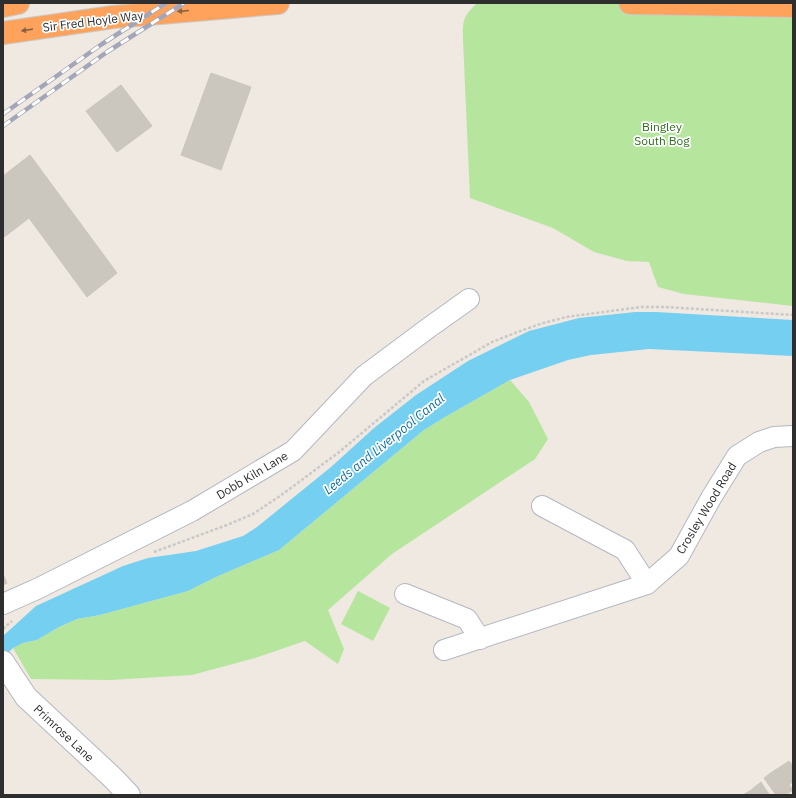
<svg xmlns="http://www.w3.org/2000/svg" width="796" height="798" viewBox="0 0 796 798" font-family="'IBM Plex Sans',sans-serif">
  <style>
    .green { fill: #b6e59e }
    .water { fill: #75cff0 }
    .building { fill: #cbc7bf; stroke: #cbc5ba }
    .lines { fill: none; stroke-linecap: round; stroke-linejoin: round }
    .street-casing { stroke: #b4b7c1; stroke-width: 22 }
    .secondary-casing { stroke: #b4b7c1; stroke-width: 24 }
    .highway-casing { stroke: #c9c9c9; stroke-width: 24 }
    .path { stroke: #c9c9c9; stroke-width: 2.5; stroke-dasharray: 3 2; stroke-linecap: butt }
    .street { stroke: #fff; stroke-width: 20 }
    .secondary { stroke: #fff; stroke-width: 22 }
    .highway { stroke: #ffa35c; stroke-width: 22 }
    .rail-casing { stroke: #a3a6b8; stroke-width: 4.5 }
    .rail { stroke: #fff; stroke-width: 3; stroke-dasharray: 9; stroke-linecap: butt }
    .oneway { fill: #8c6343 }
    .labels { text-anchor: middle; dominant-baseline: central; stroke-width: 3.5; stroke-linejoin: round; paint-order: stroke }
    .street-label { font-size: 12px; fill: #2e2e2e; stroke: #fff }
    .park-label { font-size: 12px; fill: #2c6e1b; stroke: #fff }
    .water-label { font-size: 13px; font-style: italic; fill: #0d6fa3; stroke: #fff }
  </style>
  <rect width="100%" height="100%" fill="#efe9e1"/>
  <g class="green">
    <path d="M477,3H793V306L684,294L658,287L649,262L627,261L594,252L553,228L470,198L463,40C463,20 462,18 477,3Z"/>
    <polygon points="510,380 529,402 548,439 535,459 392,554 328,610 344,649 338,664 305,641 255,658 192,675 111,680 31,679 13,648 23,643 37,640 59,627 77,619 100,615 188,591 216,577 279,550 424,430 445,417"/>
    <polygon points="358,591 390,608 373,641 341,624"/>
  </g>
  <polygon class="water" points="635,312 656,312 793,320 793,356 649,349 591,355 568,360 510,380 445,417 424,430 279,550 216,577 188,591 100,615 77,619 59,627 37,640 23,643 13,648 3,658 3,636 36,606 123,566 148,558 196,551 243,536 257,527 331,467 374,428 416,395 468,361 529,331 579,318"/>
  <g class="building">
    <polygon points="211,73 251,87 221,170 181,155"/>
    <polygon points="121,85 152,126 117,152 86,111"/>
    <polygon points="30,155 117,273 87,297 29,218 3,238 3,176"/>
    <polygon points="3,574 7,583 3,585"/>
    <polygon points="789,761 793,766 793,782 791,783 780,767"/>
    <polygon points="780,767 791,783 789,785 793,790 787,794 772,772"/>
    <polygon points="772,772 787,794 785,795 779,795 778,793 776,795 764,778"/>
    <polygon points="761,782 766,790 770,795 755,795 751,790"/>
    <polygon points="751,790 755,795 743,795"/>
  </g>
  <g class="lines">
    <defs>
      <g id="street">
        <polyline points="542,506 625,550 647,584"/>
        <polyline points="405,594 467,619 480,639"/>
        <polyline points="3,604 37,589 192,511 293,451 364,376 427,329 469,299"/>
        <polyline points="444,650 647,584 679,556 711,498 737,456 759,442 774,437 793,436"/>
      </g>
      <polyline id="secondary" points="3,662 26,697 114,779 129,795"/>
      <g id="highway">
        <polyline points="630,3 793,6"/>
        <polyline points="3,6 18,3"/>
        <polyline points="3,33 113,17 278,3"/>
      </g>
    </defs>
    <use href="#street" class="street-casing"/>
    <use href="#secondary" class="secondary-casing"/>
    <use href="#highway" class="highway-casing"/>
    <g class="path">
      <polyline points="154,552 227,525 253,514 280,496 338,453 424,381 492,342 515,333 540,324 566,317 641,307 665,307 793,315"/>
      <polyline points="3,629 12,621"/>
    </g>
    <use href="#street" class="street"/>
    <use href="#secondary" class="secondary"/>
    <use href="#highway" class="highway"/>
    <defs>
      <g id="rail">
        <polyline points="3,114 102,44 166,3"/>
        <polyline points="3,126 107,52 184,3"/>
      </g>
    </defs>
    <use href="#rail" class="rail-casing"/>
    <use href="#rail" class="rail"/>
  </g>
  <defs><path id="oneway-solid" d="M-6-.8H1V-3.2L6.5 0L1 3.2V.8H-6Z"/></defs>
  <g class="oneway">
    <use href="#oneway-solid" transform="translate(183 11) rotate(175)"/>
    <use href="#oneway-solid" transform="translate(27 30) rotate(172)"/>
  </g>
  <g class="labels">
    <g class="street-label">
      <text transform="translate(93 21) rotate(-7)">Sir Fred Hoyle Way</text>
      <text transform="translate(252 475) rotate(-31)">Dobb Kiln Lane</text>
      <text transform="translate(706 508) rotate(-59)">Crosley Wood Road</text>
      <text transform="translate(64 733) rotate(43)">Primrose Lane</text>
    </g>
    <g class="park-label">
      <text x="662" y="126">Bingley<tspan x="662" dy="14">South Bog</tspan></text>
    </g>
    <g class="water-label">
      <text transform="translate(384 444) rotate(-39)">Leeds and Liverpool Canal</text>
    </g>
  </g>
  <rect width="796" height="798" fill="none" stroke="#2e2e2e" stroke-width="8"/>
</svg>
